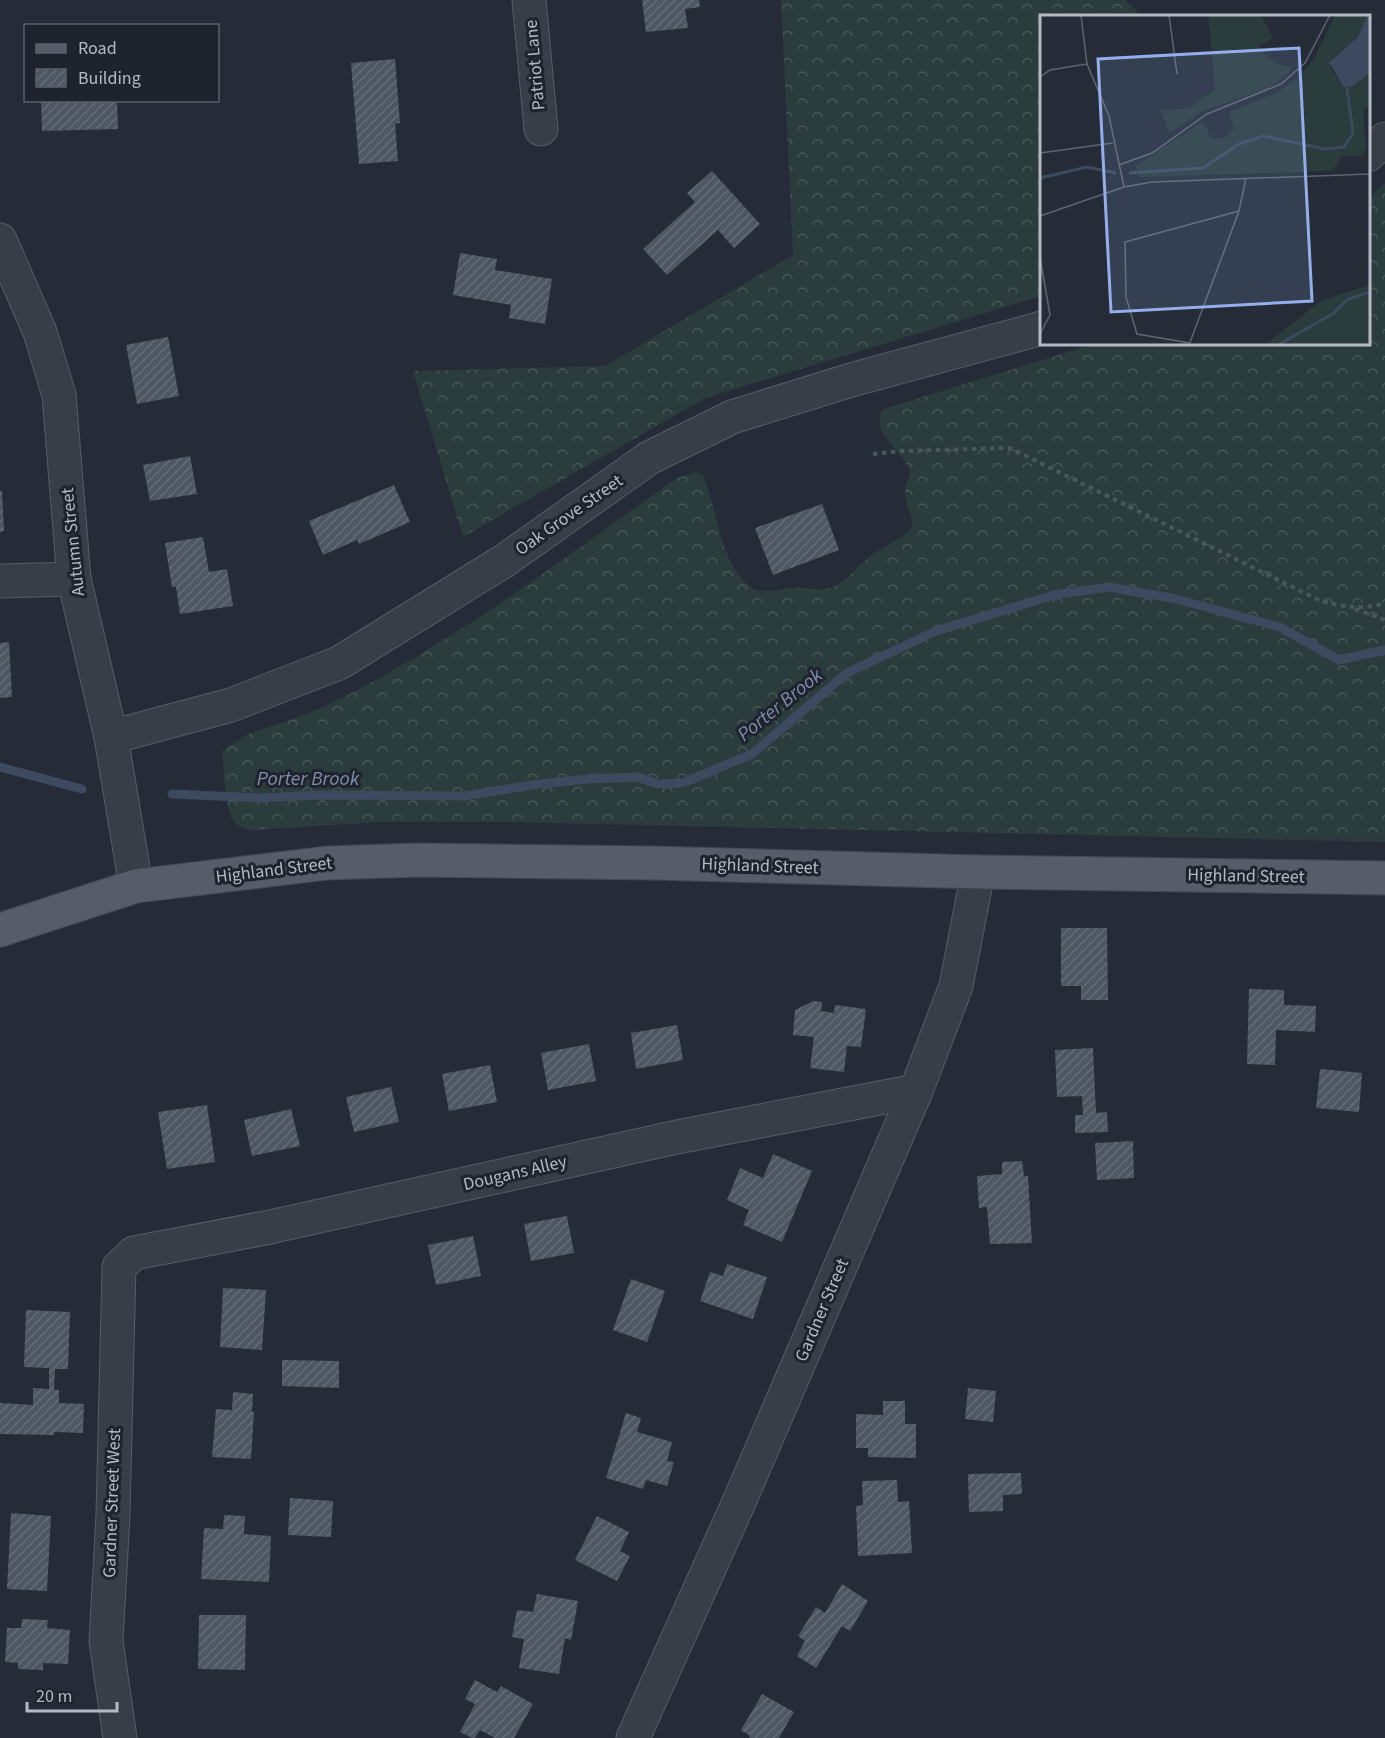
<svg xmlns="http://www.w3.org/2000/svg" width="1385" height="1738" viewBox="0 0 1385 1738" font-family="'Source Sans 3',sans-serif">
  <style>
    .forest { fill: url(#forest-crowns) }
    .lines { fill: none; stroke-linecap: round; stroke-linejoin: round }
    .stream { stroke: #3d495f; stroke-width: 9 }
    .building { fill: url(#building-hatch) }
    .minor-casing { stroke: #575c66; stroke-width: 35 }
    .major-casing { stroke: #424751; stroke-width: 35 }
    .path { stroke: #49575a; stroke-width: 4; stroke-dasharray: 4.5 4.5; stroke-linecap: butt }
    .minor { stroke: #383e48; stroke-width: 33 }
    .major { stroke: #575d68; stroke-width: 33 }
    .labels { text-anchor: middle; dominant-baseline: central; stroke-width: 6; stroke-linejoin: round; paint-order: stroke }
    .street-label { font-size: 18px; fill: #b4b9c4; stroke: #1e232d }
    .water-label { font-size: 20px; font-style: italic; fill: #7f8ea9; stroke: #1e232d }
    .inset-river { fill: none; stroke: #3d495f; stroke-width: 3 }
    .inset-road { fill: none; stroke: #5e6470; stroke-width: 1.5 }
    .view { fill: #93aeea; fill-opacity: 0.15; stroke: #93aeea; stroke-width: 3 }
    .inset-edge { fill: none; stroke: #b4b9c4; stroke-width: 3 }
  </style>
  <defs>
    <pattern id="forest-crowns" width="20" height="18" patternUnits="userSpaceOnUse" patternTransform="scale(1.5)"><rect width="20" height="18" fill="#2b3c3d"/><path d="M2 6a3 3 0 1 1 6 0M12 15a3 3 0 1 1 6 0" fill="none" stroke="#475657"/></pattern>
    <pattern id="building-hatch" width="6" height="6" patternUnits="userSpaceOnUse" patternTransform="scale(1.5)"><rect width="6" height="6" fill="#4e5663"/><path d="M-1 1l2-2M0 6l6-6M5 7l2-2" fill="none" stroke="#656c78"/></pattern>
  </defs>
  <rect width="100%" height="100%" fill="#252c38"/>
  <g class="forest">
    <polygon points="781,0 1126,0 1141,16 1042,16 1041,296 705,398 463,537 413,371 605,366 793,255"/>
    <path d="M1385,183V842L509,822H380L249,830C242,828 237,827 233,820C226,810 222,764 223,751C246,731 266,729 293,719C323,708 351,694 379,678C484,620 580,547 677,478L695,472L703,475C718,511 718,557 748,585C759,596 779,589 792,588C805,587 817,591 829,588C846,583 856,567 869,557C882,546 904,540 913,525C912,514 905,503 905,492C905,485 911,477 909,470C904,451 867,431 884,409L1094,344H1368L1369,198Z"/>
  </g>
  <g class="lines">
    <g class="stream">
      <polyline points="0,767 82,789"/>
      <polyline points="172,794 259,798 319,795 465,796 532,785 587,779 638,777 657,784 683,783 752,754 847,673 936,631 1054,595 1109,587 1172,598 1280,627 1339,660 1385,650"/>
    </g>
  </g>
  <g class="building">
    <polygon points="642,0 699,0 700,7 685,9 688,28 646,32"/>
    <polygon points="395,59 400,123 395,124 398,161 359,164 351,63"/>
    <polygon points="41,100 117,100 118,129 42,131"/>
    <polygon points="712,171 760,224 734,248 718,230 667,275 643,249 695,202 687,193"/>
    <polygon points="460,253 497,259 495,270 552,279 545,324 509,318 511,305 453,295"/>
    <polygon points="168,337 179,396 137,404 126,345"/>
    <polygon points="190,456 197,494 150,501 143,465"/>
    <polygon points="394,485 410,522 359,544 357,540 323,555 309,521"/>
    <polygon points="0,491 2,491 4,531 0,532"/>
    <polygon points="822,504 839,550 773,575 755,528"/>
    <polygon points="203,537 209,572 227,569 233,606 180,614 176,587 172,587 165,543"/>
    <polygon points="9,642 12,697 0,698 0,643"/>
    <polygon points="1061,928 1107,928 1108,1000 1081,1000 1081,986 1061,986"/>
    <polygon points="1249,989 1284,990 1284,1005 1316,1006 1315,1032 1276,1030 1275,1065 1247,1064"/>
    <polygon points="813,1001 822,1002 821,1011 834,1013 835,1005 866,1009 861,1047 847,1046 844,1072 810,1068 814,1037 793,1035 795,1010"/>
    <polygon points="677,1025 683,1060 636,1069 631,1033"/>
    <polygon points="589,1044 596,1081 548,1090 541,1053"/>
    <polygon points="1093,1048 1096,1113 1107,1112 1108,1132 1075,1133 1075,1115 1083,1115 1082,1096 1057,1097 1055,1050"/>
    <polygon points="490,1065 497,1102 449,1111 442,1074"/>
    <polygon points="1320,1069 1362,1073 1359,1112 1316,1108"/>
    <polygon points="391,1087 399,1122 354,1132 346,1097"/>
    <polygon points="207,1105 215,1162 167,1169 158,1112"/>
    <polygon points="291,1109 300,1146 252,1156 244,1120"/>
    <polygon points="1133,1141 1134,1178 1097,1180 1095,1143"/>
    <polygon points="773,1154 812,1171 782,1242 743,1225 749,1210 727,1200 740,1168 763,1178"/>
    <polygon points="1022,1161 1024,1176 1028,1176 1032,1243 990,1244 987,1207 979,1208 977,1176 1002,1174 1002,1162"/>
    <polygon points="567,1216 574,1253 531,1261 524,1224"/>
    <polygon points="473,1236 481,1276 436,1285 428,1245"/>
    <polygon points="727,1264 767,1277 753,1319 700,1301 710,1272 723,1276"/>
    <polygon points="631,1279 665,1291 647,1342 613,1330"/>
    <polygon points="223,1288 266,1290 262,1350 220,1347"/>
    <polygon points="26,1310 70,1312 68,1369 55,1369 54,1390 59,1390 59,1403 84,1404 83,1433 54,1432 54,1435 0,1434 0,1403 33,1405 33,1388 49,1389 49,1368 24,1367"/>
    <polygon points="282,1360 339,1361 339,1388 282,1386"/>
    <polygon points="968,1388 996,1391 993,1422 965,1419"/>
    <polygon points="233,1392 253,1394 252,1412 254,1412 251,1459 212,1457 216,1409 232,1410"/>
    <polygon points="883,1401 905,1401 905,1424 916,1424 916,1458 868,1457 868,1448 856,1448 856,1414 883,1415"/>
    <polygon points="626,1413 641,1418 637,1432 672,1442 667,1461 674,1462 667,1486 646,1480 643,1489 606,1478"/>
    <polygon points="1021,1473 1022,1494 1003,1495 1003,1511 969,1512 968,1474"/>
    <polygon points="897,1480 898,1502 909,1501 912,1553 858,1556 856,1506 863,1505 862,1481"/>
    <polygon points="290,1498 333,1501 331,1537 288,1535"/>
    <polygon points="11,1513 51,1516 47,1591 7,1589"/>
    <polygon points="224,1515 245,1516 244,1534 271,1536 269,1582 201,1579 204,1528 223,1529"/>
    <polygon points="597,1516 629,1532 620,1551 630,1556 617,1581 575,1560"/>
    <polygon points="842,1584 868,1601 850,1631 842,1626 816,1668 797,1656 805,1641 798,1636 816,1607 825,1613"/>
    <polygon points="537,1594 578,1601 571,1640 565,1638 559,1674 519,1668 524,1639 512,1637 517,1610 533,1612"/>
    <polygon points="199,1615 246,1615 245,1670 198,1669"/>
    <polygon points="22,1619 48,1620 47,1628 70,1630 68,1664 43,1663 43,1670 18,1669 18,1663 5,1662 7,1628 21,1628"/>
    <polygon points="475,1680 497,1692 501,1686 533,1704 514,1738 495,1738 480,1730 475,1738 472,1738 460,1732 475,1704 465,1699"/>
    <polygon points="762,1694 794,1712 779,1738 749,1738 750,1736 741,1730"/>
  </g>
  <g class="lines">
    <defs>
      <g id="minor">
        <polyline points="529,0 541,129"/>
        <polyline points="1368,155 1385,139"/>
        <polyline points="0,240 40,332 59,395 74,579 111,737 136,886"/>
        <polyline points="0,581 74,579"/>
        <polyline points="111,737 231,705 339,663 504,561 649,458 732,417 851,380 1042,328"/>
        <polyline points="120,1738 106,1641 113,1515 119,1267 134,1253 270,1227 677,1137 916,1091"/>
        <polyline points="633,1738 739,1502 916,1091 956,986 978,872"/>
      </g>
      <polyline id="major" points="0,930 136,886 327,863 420,860 653,863 978,872 1385,878"/>
    </defs>
    <use href="#minor" class="minor-casing"/>
    <use href="#major" class="major-casing"/>
    <g class="path">
      <path d="M873,454L902,451L1010,448L1321,601C1344,607 1362,610 1385,603"/>
      <polyline points="1355,609 1385,620"/>
    </g>
    <use href="#minor" class="minor"/>
    <use href="#major" class="major"/>
  </g>
  <g class="labels">
    <g class="street-label">
      <text transform="translate(535 65) rotate(-95)">Patriot Lane</text>
      <text transform="translate(569 515) rotate(-35)">Oak Grove Street</text>
      <text transform="translate(73 542) rotate(-96)">Autumn Street</text>
      <text transform="translate(760 866) rotate(2)">Highland Street</text>
      <text transform="translate(274 870) rotate(-7)">Highland Street</text>
      <text transform="translate(1246 876) rotate(1)">Highland Street</text>
      <text transform="translate(515 1173) rotate(-13)">Dougans Alley</text>
      <text transform="translate(822 1310) rotate(-67)">Gardner Street</text>
      <text transform="translate(112 1503) rotate(-88)">Gardner Street West</text>
    </g>
    <g class="water-label">
      <text transform="translate(780 705) rotate(-39)">Porter Brook</text>
      <text x="308" y="779">Porter Brook</text>
    </g>
  </g>
  <g transform="translate(1040 15)">
    <rect width="330" height="330" fill="#252c38"/>
    <path d="M330,270V330H225L282,285Z" fill="#2b3c3d"/>
    <path d="M168,0H221L233,23L218,32L234,48L251,52L250,58L227,74L163,96L129,118L121,95L149,93L175,75ZM295,0H327L318,22L291,44L290,52L304,73L311,72L330,58V91L323,94L326,132L323,141H302L293,156L99,162L96,151L160,108H164L171,124L184,123L194,113L189,97L237,78L256,64L274,44Z" fill="#2b3c3d"/>
    <path d="M327,0H330V58L311,72L304,73L289,47L318,22Z" fill="#3d495f"/>
    <path class="inset-river" d="M89,158L163,153L199,129L223,121L285,134L304,132L313,118L307,73M0,163L47,152L76,158M238,330L294,298L308,284L330,277"/>
    <path class="inset-road" d="M41,0L47,49L69,101L84,172M129,0L137,59M0,62L10,55L47,49M0,138L73,128M79,150L112,138L167,99L241,69L265,48L290,0M0,201L84,172L112,167L330,159M0,242L10,300L0,319M150,328L97,319L86,282L85,227L199,196M149,330L199,196L206,163"/>
    <path class="view" d="M259,33L272,286L71,297L58,44Z"/>
    <rect width="330" height="330" class="inset-edge"/>
  </g>
  <rect x="24" y="24" width="195" height="78" fill="#1e232d" stroke="#5a5f69" stroke-width="1.5"/>
  <rect x="36" y="44" width="30" height="9" fill="#575d68" stroke="#5a5f69" stroke-width="1.5"/>
  <text x="78" y="54" font-size="18" fill="#b4b9c4">Road</text>
  <rect x="36" y="69" width="30" height="18" fill="url(#building-hatch)" stroke="#5a5f69" stroke-width="1.5"/>
  <text x="78" y="84" font-size="18" fill="#b4b9c4">Building</text>
  <path d="M27 1702v9h90v-9" fill="none" stroke="#b4b9c4" stroke-width="3"/>
  <text x="36" y="1702" font-size="18" fill="#b4b9c4" stroke="#1e232d" stroke-width="4.5" paint-order="stroke">20 m</text>
</svg>
